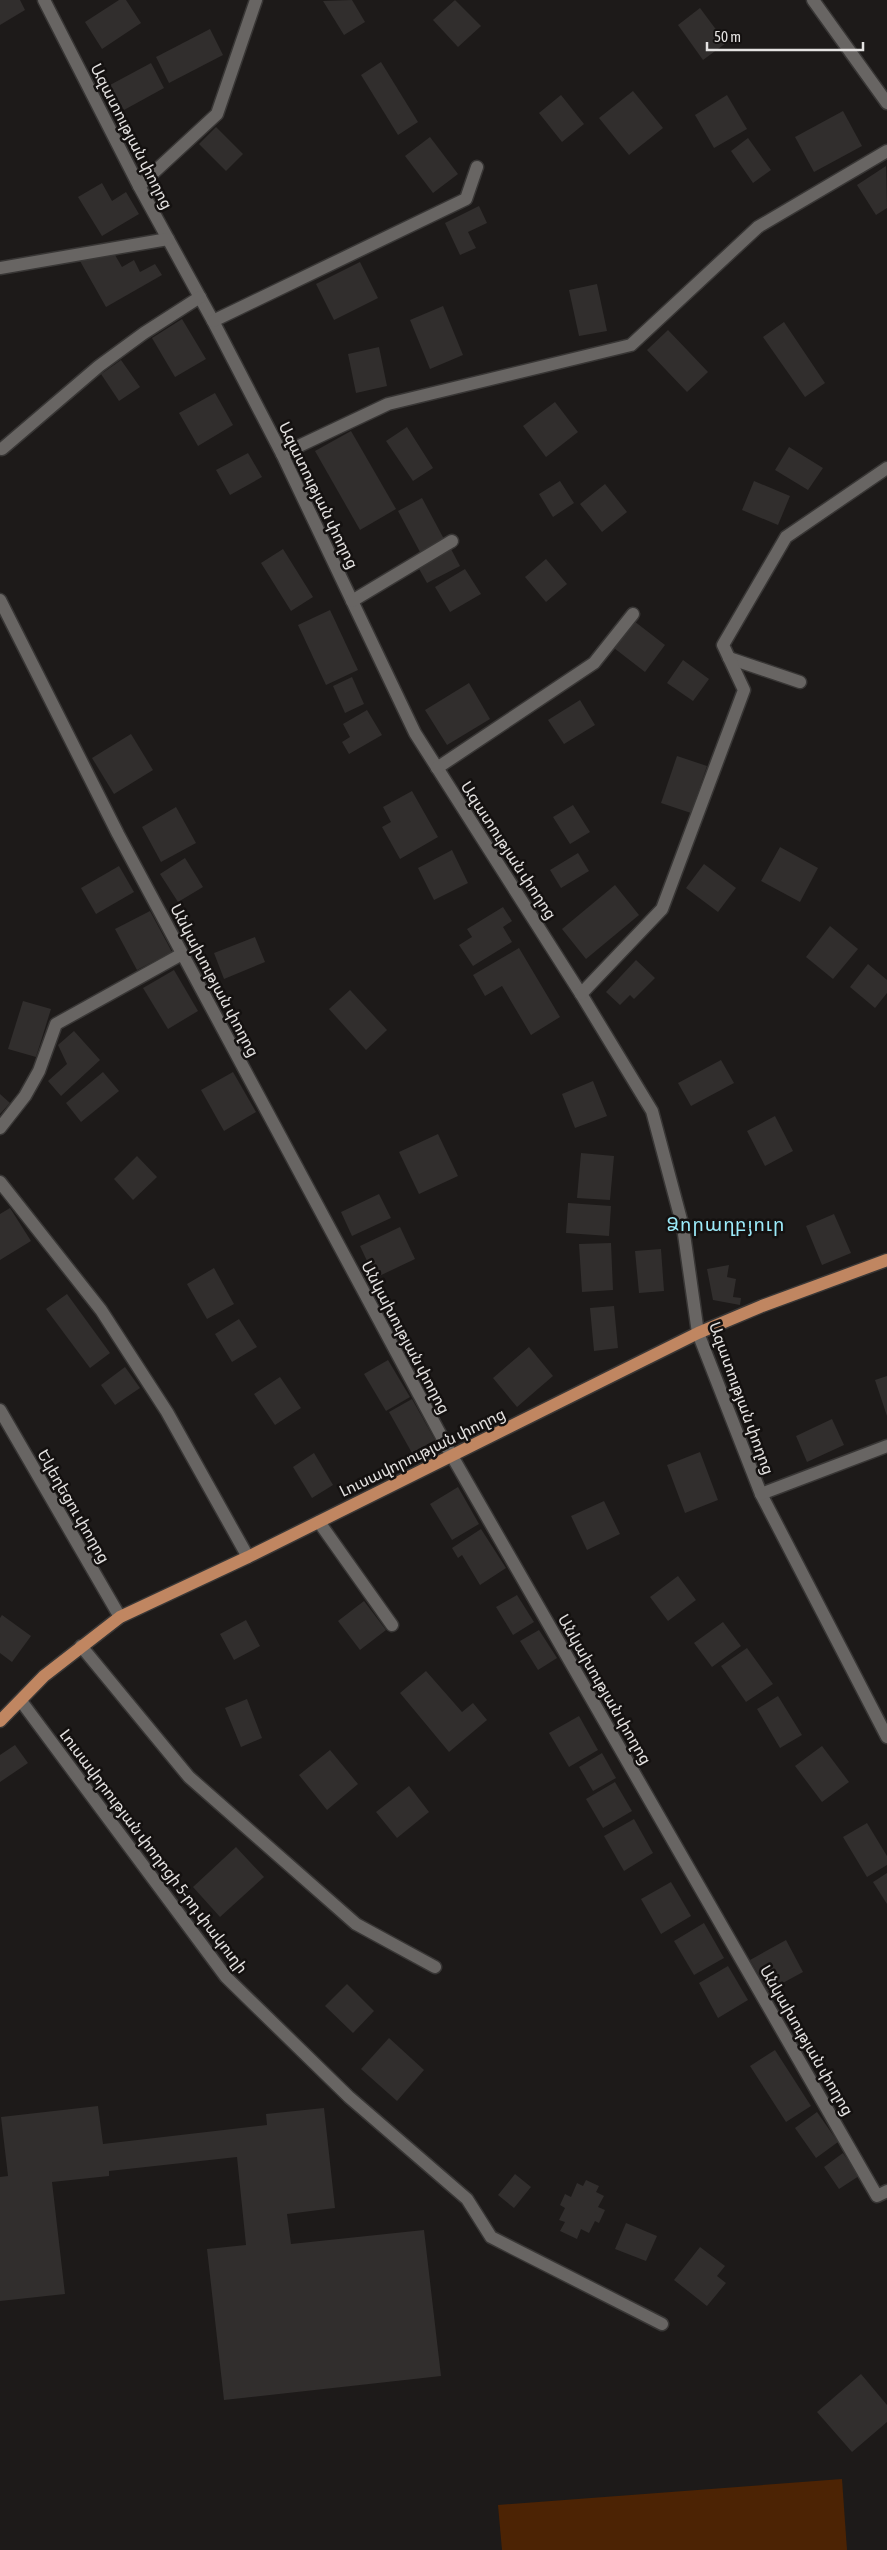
<svg xmlns="http://www.w3.org/2000/svg" width="887" height="2550" viewBox="0 0 887 2550" font-family="'Asap Condensed','Noto Sans Armenian',sans-serif">
  <style>
    .green { fill: #4c2304 }
    .building { fill: #312e2d }
    .lines { fill: none; stroke-linecap: round; stroke-linejoin: round }
    .minor-casing { stroke: #383635; stroke-width: 15 }
    .major-casing { stroke: #383635; stroke-width: 15 }
    .minor { stroke: #686563; stroke-width: 12 }
    .major { stroke: #c08661; stroke-width: 12 }
    .labels { text-anchor: middle; dominant-baseline: central; stroke-width: 5; stroke-linejoin: round; paint-order: stroke }
    .street-label { font-size: 16px; fill: #e4e2e1; stroke: #141110 }
    .quarter-label { font-size: 19px; letter-spacing: 1px; fill: #9cebfa; stroke: #141110 }
  </style>
  <rect width="100%" height="100%" fill="#1d1a19"/>
  <polygon class="green" points="842,2479 847,2550 502,2550 498,2505"/>
  <g class="building">
    <polygon points="0,0 20,0 25,10 0,25"/>
    <polygon points="119,0 126,0 141,23 102,49 85,22"/>
    <polygon points="352,0 365,22 344,35 323,1"/>
    <polygon points="455,0 481,26 458,47 433,20"/>
    <polygon points="700,8 726,43 703,60 678,25"/>
    <polygon points="210,29 223,55 169,83 156,57"/>
    <polygon points="381,62 418,122 398,135 361,75"/>
    <polygon points="151,63 164,88 124,110 110,85"/>
    <polygon points="633,91 663,128 629,155 599,118"/>
    <polygon points="561,95 584,124 562,142 539,113"/>
    <polygon points="727,95 747,129 714,148 695,115"/>
    <polygon points="843,111 862,146 814,172 795,137"/>
    <polygon points="216,127 243,154 226,171 199,144"/>
    <polygon points="430,137 458,174 433,193 405,156"/>
    <polygon points="748,138 771,170 753,183 731,151"/>
    <polygon points="886,166 887,208 876,215 857,185"/>
    <polygon points="102,183 112,201 126,192 139,214 102,236 78,197"/>
    <polygon points="479,206 487,223 468,232 476,248 460,255 445,223"/>
    <polygon points="115,255 122,267 134,260 140,272 155,264 162,275 106,307 80,261"/>
    <polygon points="360,262 378,298 334,320 316,284"/>
    <polygon points="597,284 607,331 579,336 569,290"/>
    <polygon points="443,306 463,355 430,369 410,320"/>
    <polygon points="182,319 206,359 175,377 152,338"/>
    <polygon points="784,322 825,383 805,397 763,337"/>
    <polygon points="668,330 708,372 687,392 647,350"/>
    <polygon points="379,347 387,386 356,393 348,354"/>
    <polygon points="121,360 140,387 119,401 101,374"/>
    <polygon points="215,393 233,425 198,446 179,413"/>
    <polygon points="555,402 578,432 546,457 523,426"/>
    <polygon points="407,427 433,468 413,481 386,441"/>
    <polygon points="351,431 396,509 360,530 315,451"/>
    <polygon points="789,447 823,468 808,490 775,470"/>
    <polygon points="248,453 262,477 230,495 216,470"/>
    <polygon points="560,481 574,503 553,517 539,494"/>
    <polygon points="754,481 790,496 778,525 742,510"/>
    <polygon points="605,484 627,512 602,532 580,504"/>
    <polygon points="422,498 444,539 420,552 398,511"/>
    <polygon points="283,549 313,597 291,611 261,563"/>
    <polygon points="451,549 460,566 427,583 418,567"/>
    <polygon points="546,559 567,584 546,602 525,577"/>
    <polygon points="465,569 481,594 450,612 435,587"/>
    <polygon points="330,610 358,670 326,685 298,625"/>
    <polygon points="634,621 665,645 645,672 614,648"/>
    <polygon points="683,660 709,679 693,701 667,683"/>
    <polygon points="352,677 364,704 345,713 333,686"/>
    <polygon points="469,683 490,719 447,745 425,710"/>
    <polygon points="580,700 595,725 564,744 548,720"/>
    <polygon points="367,710 382,735 349,754 342,742 350,737 343,724"/>
    <polygon points="131,734 153,770 114,794 92,758"/>
    <polygon points="677,756 707,766 691,813 661,803"/>
    <polygon points="412,791 438,837 400,859 382,827 391,822 383,807"/>
    <polygon points="573,805 590,832 570,844 553,817"/>
    <polygon points="176,807 196,843 161,862 142,827"/>
    <polygon points="780,847 818,868 800,902 761,881"/>
    <polygon points="452,850 468,883 434,900 418,868"/>
    <polygon points="578,853 589,871 561,888 550,870"/>
    <polygon points="185,858 203,887 178,902 160,874"/>
    <polygon points="704,864 736,888 718,912 686,888"/>
    <polygon points="119,866 134,892 96,914 81,888"/>
    <polygon points="615,885 639,915 586,959 562,929"/>
    <polygon points="503,907 512,921 503,927 512,942 473,966 459,945 472,937 467,929"/>
    <polygon points="150,911 172,952 137,970 115,929"/>
    <polygon points="830,926 858,949 833,979 806,957"/>
    <polygon points="255,937 265,962 224,979 214,953"/>
    <polygon points="519,948 560,1017 531,1035 502,986 485,996 473,975"/>
    <polygon points="636,960 655,978 634,999 630,995 620,1005 606,992"/>
    <polygon points="868,964 887,980 887,993 875,1008 850,987"/>
    <polygon points="174,970 198,1011 168,1029 143,988"/>
    <polygon points="350,990 387,1030 366,1050 329,1009"/>
    <polygon points="23,1001 51,1009 36,1057 8,1049"/>
    <polygon points="74,1031 100,1060 61,1096 48,1081 67,1064 58,1045"/>
    <polygon points="721,1060 734,1083 691,1106 678,1083"/>
    <polygon points="103,1072 119,1091 81,1122 66,1103"/>
    <polygon points="233,1072 256,1112 224,1131 201,1090"/>
    <polygon points="593,1081 607,1116 575,1128 562,1094"/>
    <polygon points="0,1094 10,1103 0,1114"/>
    <polygon points="775,1116 793,1151 765,1166 747,1131"/>
    <polygon points="438,1134 458,1176 419,1194 399,1152"/>
    <polygon points="581,1153 614,1156 610,1200 577,1198"/>
    <polygon points="137,1156 157,1177 133,1200 114,1179"/>
    <polygon points="379,1194 391,1218 352,1236 341,1212"/>
    <polygon points="568,1203 611,1206 609,1236 566,1233"/>
    <polygon points="10,1208 31,1241 0,1260 0,1214"/>
    <polygon points="834,1214 851,1253 822,1265 806,1226"/>
    <polygon points="400,1227 415,1259 375,1278 360,1246"/>
    <polygon points="611,1243 613,1290 582,1292 579,1244"/>
    <polygon points="661,1249 664,1291 639,1293 635,1251"/>
    <polygon points="729,1265 727,1277 736,1279 733,1297 741,1298 740,1305 713,1300 707,1269"/>
    <polygon points="214,1268 234,1304 207,1319 187,1284"/>
    <polygon points="67,1294 110,1353 90,1368 46,1309"/>
    <polygon points="614,1306 618,1348 594,1351 590,1308"/>
    <polygon points="239,1319 257,1347 232,1362 215,1334"/>
    <polygon points="529,1347 553,1376 517,1407 493,1378"/>
    <polygon points="388,1360 410,1397 386,1411 364,1374"/>
    <polygon points="125,1367 140,1388 115,1405 101,1385"/>
    <polygon points="887,1376 887,1416 875,1380"/>
    <polygon points="280,1377 301,1408 275,1425 254,1394"/>
    <polygon points="412,1399 435,1440 412,1453 389,1412"/>
    <polygon points="832,1419 844,1445 807,1462 796,1436"/>
    <polygon points="700,1452 718,1500 685,1513 667,1465"/>
    <polygon points="314,1453 333,1485 312,1498 293,1467"/>
    <polygon points="458,1487 479,1524 452,1540 430,1504"/>
    <polygon points="604,1501 620,1534 587,1550 571,1516"/>
    <polygon points="481,1529 506,1568 480,1585 462,1555 458,1558 452,1548"/>
    <polygon points="678,1576 696,1600 668,1621 650,1597"/>
    <polygon points="517,1595 534,1622 513,1635 496,1607"/>
    <polygon points="364,1601 386,1630 360,1650 338,1621"/>
    <polygon points="2,1615 31,1636 12,1662 0,1653 0,1618"/>
    <polygon points="246,1620 260,1646 234,1660 220,1634"/>
    <polygon points="723,1622 741,1646 712,1667 694,1643"/>
    <polygon points="539,1630 557,1658 538,1670 520,1641"/>
    <polygon points="747,1648 773,1684 746,1702 721,1666"/>
    <polygon points="426,1671 462,1712 473,1703 487,1720 449,1752 400,1693"/>
    <polygon points="778,1696 802,1735 780,1748 757,1709"/>
    <polygon points="247,1699 262,1738 241,1747 225,1708"/>
    <polygon points="579,1716 598,1750 569,1767 549,1733"/>
    <polygon points="15,1745 28,1763 0,1782 0,1755"/>
    <polygon points="822,1746 849,1782 822,1802 795,1766"/>
    <polygon points="330,1750 358,1784 327,1810 299,1775"/>
    <polygon points="602,1753 616,1778 593,1791 579,1767"/>
    <polygon points="615,1782 632,1811 603,1828 586,1799"/>
    <polygon points="409,1786 429,1812 397,1838 376,1812"/>
    <polygon points="634,1819 653,1853 624,1871 604,1836"/>
    <polygon points="867,1823 887,1856 887,1865 867,1877 843,1837"/>
    <polygon points="236,1847 264,1877 220,1917 193,1887"/>
    <polygon points="887,1873 887,1904 873,1882"/>
    <polygon points="671,1882 691,1916 661,1934 641,1899"/>
    <polygon points="704,1923 724,1958 694,1975 674,1941"/>
    <polygon points="786,1940 803,1972 768,1991 750,1960"/>
    <polygon points="728,1966 748,2000 718,2018 699,1983"/>
    <polygon points="347,1984 374,2011 353,2033 325,2006"/>
    <polygon points="389,2038 424,2070 397,2101 361,2069"/>
    <polygon points="775,2050 811,2106 786,2122 750,2066"/>
    <polygon points="98,2106 103,2144 267,2125 266,2114 324,2108 335,2208 287,2214 291,2244 424,2230 441,2376 224,2400 207,2249 246,2245 237,2157 109,2171 109,2176 52,2182 65,2294 0,2301 0,2177 8,2176 1,2117"/>
    <polygon points="817,2112 838,2142 816,2158 795,2128"/>
    <polygon points="843,2153 859,2176 839,2189 824,2167"/>
    <polygon points="515,2174 531,2187 514,2208 498,2195"/>
    <polygon points="586,2180 599,2186 596,2192 604,2196 598,2207 605,2210 599,2223 595,2221 589,2233 581,2229 577,2239 560,2231 565,2222 559,2220 565,2208 560,2205 565,2194 571,2197 577,2183 583,2186"/>
    <polygon points="626,2223 657,2236 646,2261 615,2249"/>
    <polygon points="700,2247 725,2266 717,2276 726,2283 707,2306 674,2280"/>
    <polygon points="861,2374 887,2405 887,2422 852,2452 817,2412"/>
  </g>
  <g class="lines">
    <defs>
      <g id="minor">
        <polyline points="44,0 139,186 213,321 282,454 415,733 581,994 652,1111 683,1227 698,1333 761,1494 887,1737"/>
        <polyline points="813,0 887,103"/>
        <polyline points="139,186 217,114 256,0"/>
        <polyline points="0,268 168,239"/>
        <polyline points="213,321 466,199 477,167"/>
        <polyline points="2,449 99,366 144,333 200,297"/>
        <polyline points="282,454 388,404 631,345 758,227 887,151"/>
        <polyline points="0,600 118,834 452,1456 877,2196 887,2191"/>
        <polyline points="352,601 452,541"/>
        <polyline points="729,658 800,682"/>
        <polyline points="437,768 594,663 633,614"/>
        <polyline points="581,994 662,909 744,690 723,645 786,537 887,468"/>
        <polyline points="0,1128 25,1096 39,1071 56,1024 182,954"/>
        <polyline points="0,1182 101,1310 167,1412 248,1557"/>
        <polyline points="0,1410 120,1617"/>
        <polyline points="761,1494 887,1446"/>
        <polyline points="319,1522 392,1625"/>
        <polyline points="81,1646 189,1777 356,1924 435,1967"/>
        <polyline points="21,1701 226,1977 349,2097 467,2199 491,2237 662,2324"/>
      </g>
      <polyline id="major" points="0,1721 44,1676 120,1617 248,1557 698,1333 762,1306 887,1260"/>
    </defs>
    <use href="#minor" class="minor-casing"/>
    <use href="#major" class="major-casing"/>
    <use href="#minor" class="minor"/>
    <use href="#major" class="major"/>
  </g>
  <g class="labels">
    <g class="street-label">
      <text transform="translate(132 136) rotate(63)">Ազատության փողոց</text>
      <text transform="translate(319 495) rotate(64)">Ազատության փողոց</text>
      <text transform="translate(509 850) rotate(57)">Ազատության փողոց</text>
      <text transform="translate(215 980) rotate(62)">Անկախության փողոց</text>
      <text transform="translate(406 1337) rotate(62)">Անկախության փողոց</text>
      <text transform="translate(742 1398) rotate(70)">Ազատության փողոց</text>
      <text transform="translate(422 1452) rotate(-26)">Լուսավորության փողոց</text>
      <text transform="translate(74 1506) rotate(60)">Եկեղեցու փողոց</text>
      <text transform="translate(605 1689) rotate(60)">Անկախության փողոց</text>
      <text transform="translate(154 1851) rotate(53)">Լուսավորության փողոցի 5-րդ փակուղի</text>
      <text transform="translate(807 2040) rotate(60)">Անկախության փողոց</text>
    </g>
    <g class="quarter-label">
      <text x="726" y="1224">Ձորաղբյուր</text>
    </g>
  </g>
  <path d="M707 42v8h156v-8" fill="none" stroke="#e4e2e1" stroke-width="2.5"/>
  <text x="714" y="42" font-size="15" fill="#e4e2e1" stroke="#141110" stroke-width="4" paint-order="stroke">50 m</text>
</svg>
